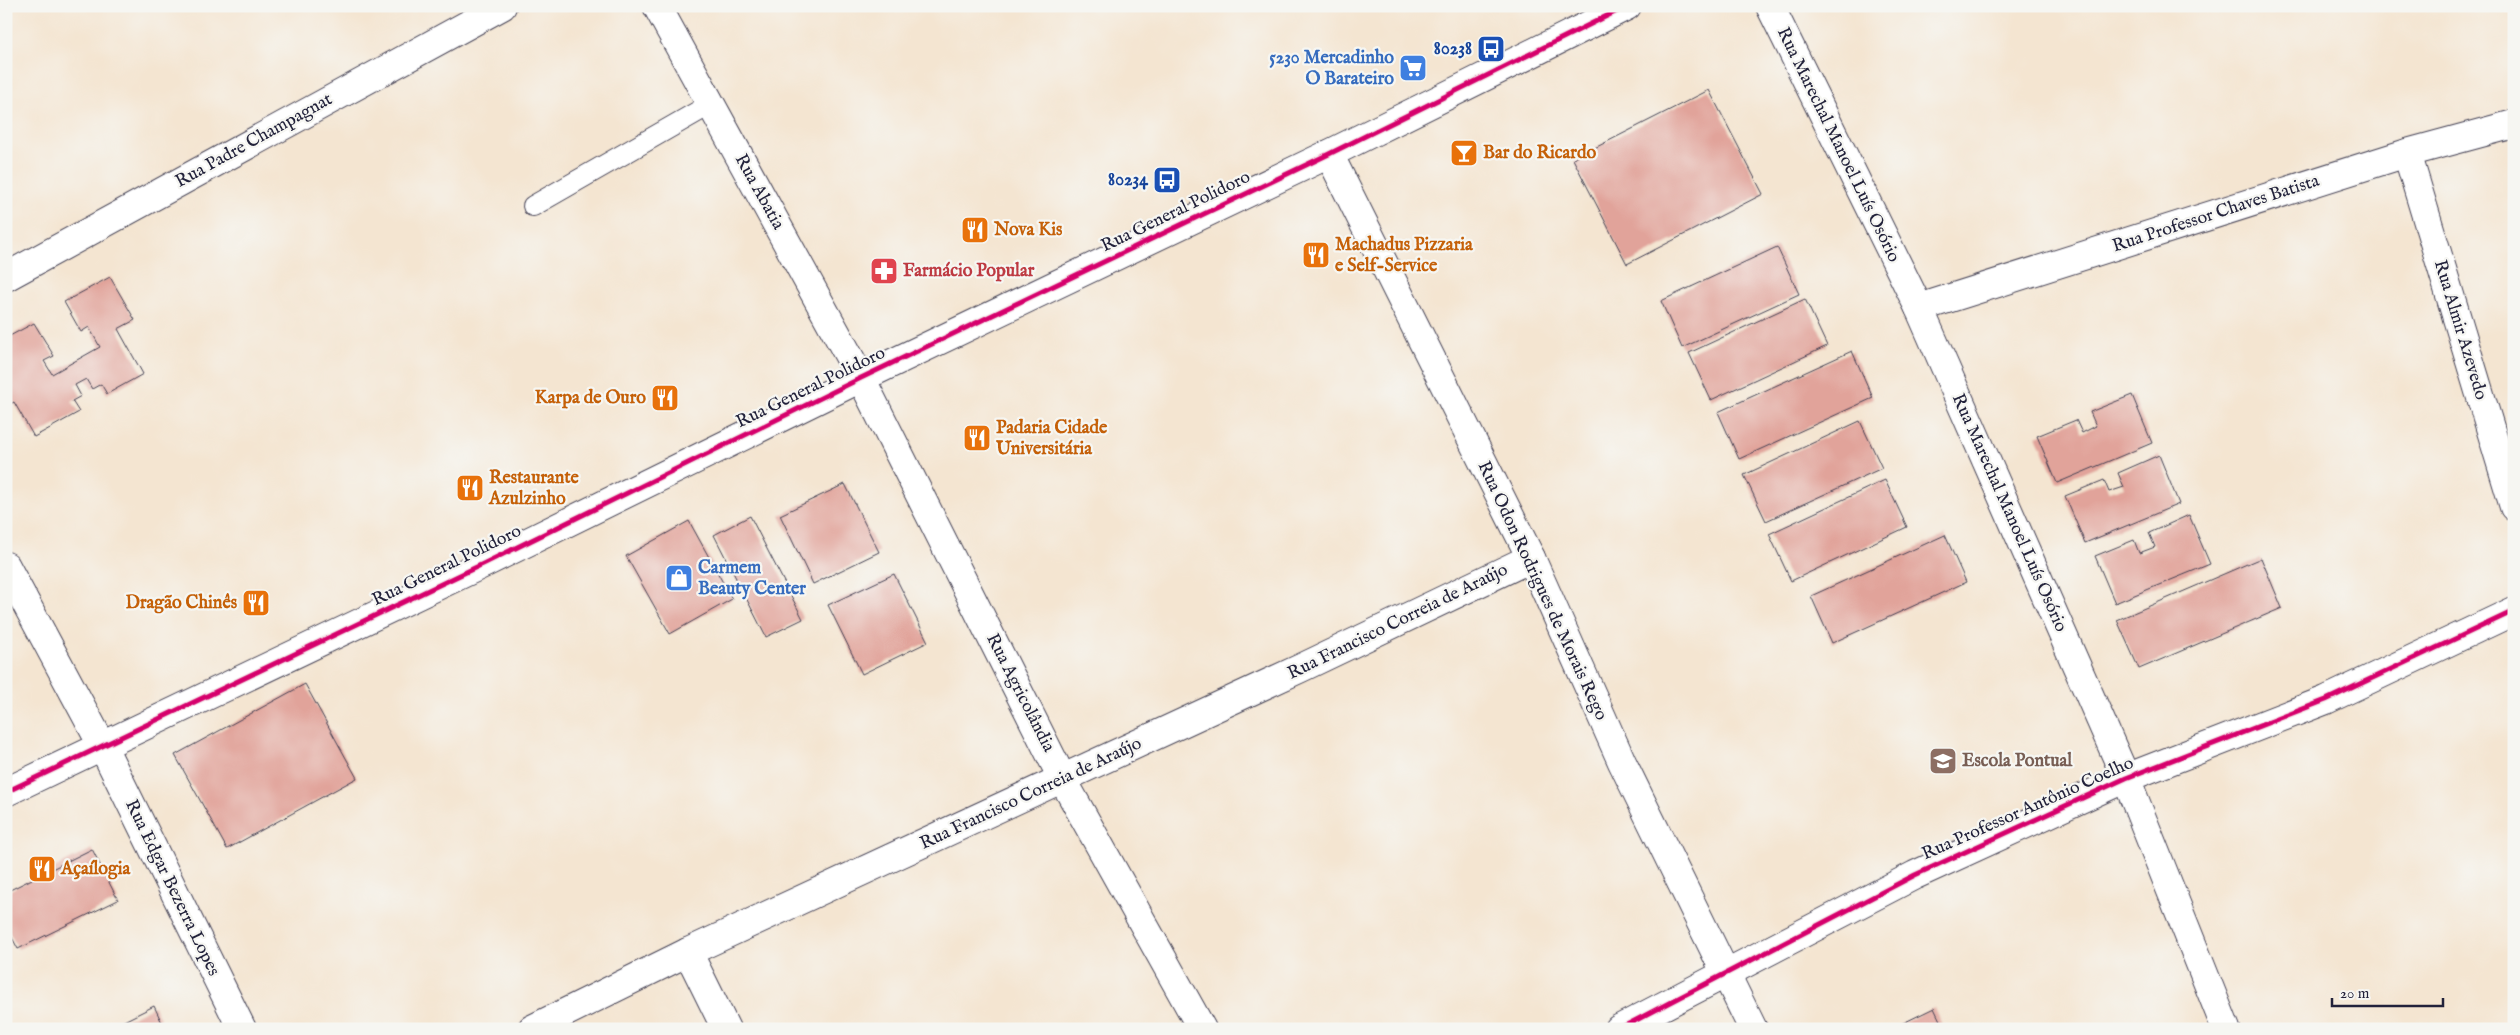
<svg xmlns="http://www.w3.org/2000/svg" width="2520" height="1035" viewBox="0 0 2520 1035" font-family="'IM FELL English',serif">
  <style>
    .building { fill: #e1a39a }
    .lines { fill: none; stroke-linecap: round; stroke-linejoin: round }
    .service-casing { stroke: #423f52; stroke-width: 22 }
    .minor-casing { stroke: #423f52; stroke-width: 30 }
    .tertiary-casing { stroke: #423f52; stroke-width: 30 }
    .service { stroke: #fff; stroke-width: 20 }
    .minor { stroke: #fff; stroke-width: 28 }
    .tertiary { stroke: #fff; stroke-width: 28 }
    .cycleway-casing { stroke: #f6f6f2; stroke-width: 8 }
    .cycleway { stroke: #d6006c; stroke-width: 5 }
    .labels { text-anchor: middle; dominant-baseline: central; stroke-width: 4.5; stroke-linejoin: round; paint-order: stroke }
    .transit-label { font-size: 18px; font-weight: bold; fill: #164399; stroke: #f6f6f2; text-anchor: end }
    .shop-label { font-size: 18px; font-weight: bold; fill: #366cbe; stroke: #f6f6f2; text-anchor: end }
    .street-label { font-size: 18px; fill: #22223b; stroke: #f6f6f2 }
    .food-label { font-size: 18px; font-weight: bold; fill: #c56008; stroke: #f6f6f2; text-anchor: start }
    .health-label { font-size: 18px; font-weight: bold; fill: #be3a42; stroke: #f6f6f2; text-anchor: start }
    .education-label { font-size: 18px; font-weight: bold; fill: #785e54; stroke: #f6f6f2; text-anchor: start }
  </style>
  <rect width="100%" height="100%" fill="#f6f6f2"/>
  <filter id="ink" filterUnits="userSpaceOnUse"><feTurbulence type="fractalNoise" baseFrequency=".02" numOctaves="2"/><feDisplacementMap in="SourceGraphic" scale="10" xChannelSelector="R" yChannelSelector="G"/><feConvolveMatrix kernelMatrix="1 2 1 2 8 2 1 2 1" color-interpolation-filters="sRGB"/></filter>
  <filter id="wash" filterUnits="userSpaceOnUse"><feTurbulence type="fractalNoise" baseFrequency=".0096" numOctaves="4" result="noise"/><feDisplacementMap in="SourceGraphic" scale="20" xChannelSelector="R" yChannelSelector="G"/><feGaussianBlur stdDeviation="1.12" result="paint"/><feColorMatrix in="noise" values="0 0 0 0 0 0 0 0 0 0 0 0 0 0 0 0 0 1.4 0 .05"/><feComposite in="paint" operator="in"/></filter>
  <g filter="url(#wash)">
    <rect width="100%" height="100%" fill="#f4e5d1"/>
    <g id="blocks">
      <g class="building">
        <polygon points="1709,90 1763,194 1627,264 1573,159"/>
        <polygon points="1777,247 1799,294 1682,348 1661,301"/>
        <polygon points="110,277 135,320 118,329 143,374 107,394 101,384 92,389 86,379 75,385 81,396 72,401 79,412 34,437 14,402 6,406 6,338 34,323 54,356 44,361 52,374 100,347 89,327 81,332 64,302"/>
        <polygon points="1805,299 1827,346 1711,400 1689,353"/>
        <polygon points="1852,351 1873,398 1739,459 1718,412"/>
        <polygon points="2132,395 2152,443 2057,483 2037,436 2076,420 2082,433 2096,426 2090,412"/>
        <polygon points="1860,421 1882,468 1766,521 1744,475"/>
        <polygon points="2159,455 2179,504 2085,543 2065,496 2104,480 2109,492 2124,487 2118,473"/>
        <polygon points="1885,480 1907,527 1791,581 1769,534"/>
        <polygon points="845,484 879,552 813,584 780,515"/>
        <polygon points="2189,515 2210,564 2115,603 2095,556 2134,540 2139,553 2155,547 2149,533"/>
        <polygon points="750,516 803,619 766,637 714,535"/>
        <polygon points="689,521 732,599 670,634 626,556"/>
        <polygon points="1945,535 1966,582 1832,643 1811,596"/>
        <polygon points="2261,558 2282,608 2139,669 2117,620"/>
        <polygon points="894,574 928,642 862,674 828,605"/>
        <polygon points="305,684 357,778 227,849 175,755"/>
        <polygon points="92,849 118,900 18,949 6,926 6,892"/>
        <polygon points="154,1006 165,1029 108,1029"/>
        <polygon points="1934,1008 1944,1029 1891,1029"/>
      </g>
    </g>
  </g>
  <g filter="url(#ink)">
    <use href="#blocks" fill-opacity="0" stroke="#423f52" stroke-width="1"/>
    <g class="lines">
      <defs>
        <polyline id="service" points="533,206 711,104"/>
        <g id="minor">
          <polyline points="1770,6 1919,308 2126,778 2226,1029"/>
          <polyline points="2407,153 2514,507"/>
          <polyline points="1329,154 1531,558 1622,762 1753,1029"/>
          <polyline points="6,277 502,6"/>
          <polyline points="1919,308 2407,153 2514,124"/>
          <polyline points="861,378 1063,780 1202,1029"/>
          <polyline points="6,566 103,747 242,1029"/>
          <polyline points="688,952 726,1029"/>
          <polyline points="532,1029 688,952 1301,668 1531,558"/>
          <polyline points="1619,1029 1915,875 2126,778 2326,700 2514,611"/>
        </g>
        <g id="tertiary">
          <polyline points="657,6 861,378"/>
          <polyline points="6,792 485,563 861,378 1329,154 1627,6"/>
        </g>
      </defs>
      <use href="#service" class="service-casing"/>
      <use href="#minor" class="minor-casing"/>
      <use href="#tertiary" class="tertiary-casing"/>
      <use href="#service" class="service"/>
      <use href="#minor" class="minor"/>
      <use href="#tertiary" class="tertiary"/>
      <defs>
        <g id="cycleway">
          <polyline points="6,792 485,563 861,378 1329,154 1627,6"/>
          <polyline points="1619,1029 1915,875 2126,778 2326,700 2514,611"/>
        </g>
      </defs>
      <use href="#cycleway" class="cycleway-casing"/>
      <use href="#cycleway" class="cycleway"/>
    </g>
  </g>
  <defs>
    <symbol id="bus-square" viewBox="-11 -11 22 22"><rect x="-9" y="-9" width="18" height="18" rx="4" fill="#1a4fb4" stroke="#f6f6f2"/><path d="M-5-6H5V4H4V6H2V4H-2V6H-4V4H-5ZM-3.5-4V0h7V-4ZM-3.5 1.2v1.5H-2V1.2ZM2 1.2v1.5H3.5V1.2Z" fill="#fff"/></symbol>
    <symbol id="supermarket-square" viewBox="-11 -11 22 22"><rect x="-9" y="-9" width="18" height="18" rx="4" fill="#3f7fe0" stroke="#f6f6f2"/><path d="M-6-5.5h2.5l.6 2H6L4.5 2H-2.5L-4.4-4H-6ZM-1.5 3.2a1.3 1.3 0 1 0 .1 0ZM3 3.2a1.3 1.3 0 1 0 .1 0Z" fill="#fff"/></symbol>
    <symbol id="bar-square" viewBox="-11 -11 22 22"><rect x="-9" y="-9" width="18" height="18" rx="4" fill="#e8710a" stroke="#f6f6f2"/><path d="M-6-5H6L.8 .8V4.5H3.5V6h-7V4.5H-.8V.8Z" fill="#fff"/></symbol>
    <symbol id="restaurant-square" viewBox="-11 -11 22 22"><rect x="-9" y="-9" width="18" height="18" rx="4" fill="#e8710a" stroke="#f6f6f2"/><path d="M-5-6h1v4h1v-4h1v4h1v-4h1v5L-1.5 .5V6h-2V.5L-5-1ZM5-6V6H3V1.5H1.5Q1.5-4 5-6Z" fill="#fff"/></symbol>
    <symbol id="pharmacy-square" viewBox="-11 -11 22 22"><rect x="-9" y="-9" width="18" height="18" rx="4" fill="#e0444e" stroke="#f6f6f2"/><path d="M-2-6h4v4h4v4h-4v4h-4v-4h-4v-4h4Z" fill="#fff"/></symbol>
    <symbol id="shop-square" viewBox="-11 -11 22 22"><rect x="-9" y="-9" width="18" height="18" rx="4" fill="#3f7fe0" stroke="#f6f6f2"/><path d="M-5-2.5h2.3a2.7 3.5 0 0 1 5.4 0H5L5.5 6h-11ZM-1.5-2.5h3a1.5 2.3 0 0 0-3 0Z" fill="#fff"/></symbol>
    <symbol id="school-square" viewBox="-11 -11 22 22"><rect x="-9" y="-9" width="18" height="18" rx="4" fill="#8d6e63" stroke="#f6f6f2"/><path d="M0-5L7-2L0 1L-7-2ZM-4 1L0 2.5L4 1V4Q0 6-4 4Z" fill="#fff"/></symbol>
  </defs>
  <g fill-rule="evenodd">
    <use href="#bus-square" x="1475" y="33" width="32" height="32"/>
    <use href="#supermarket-square" x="1397" y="52" width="32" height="32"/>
    <use href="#bar-square" x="1448" y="137" width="32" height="32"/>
    <use href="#bus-square" x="1151" y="164" width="32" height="32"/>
    <use href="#restaurant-square" x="959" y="214" width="32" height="32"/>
    <use href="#restaurant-square" x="1300" y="239" width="32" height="32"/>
    <use href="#pharmacy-square" x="868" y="255" width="32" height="32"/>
    <use href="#restaurant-square" x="649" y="382" width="32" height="32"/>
    <use href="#restaurant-square" x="961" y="422" width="32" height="32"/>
    <use href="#restaurant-square" x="454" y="472" width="32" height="32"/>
    <use href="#shop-square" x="663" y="562" width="32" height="32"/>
    <use href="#restaurant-square" x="240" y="587" width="32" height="32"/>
    <use href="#school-square" x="1927" y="745" width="32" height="32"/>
    <use href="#restaurant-square" x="26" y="853" width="32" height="32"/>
  </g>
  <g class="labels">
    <g class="transit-label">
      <text x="1472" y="49">80238</text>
      <text x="1148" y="180">80234</text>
    </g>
    <g class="shop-label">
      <text x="1394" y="58">5230 Mercadinho<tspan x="1394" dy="21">O Barateiro</tspan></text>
      <text x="698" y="568" text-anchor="start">Carmem<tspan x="698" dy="21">Beauty Center</tspan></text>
    </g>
    <g class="street-label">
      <text transform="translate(254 141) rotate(-29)">Rua Padre Champagnat</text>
      <text transform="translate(1838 145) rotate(64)">Rua Marechal Manoel Luís Osório</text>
      <text transform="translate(759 192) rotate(61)">Rua Abatia</text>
      <text transform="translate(1176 212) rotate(-26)">Rua General Polidoro</text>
      <text transform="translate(2216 214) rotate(-18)">Rua Professor Chaves Batista</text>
      <text transform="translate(2460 330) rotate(73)">Rua Almir Azevedo</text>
      <text transform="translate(811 388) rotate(-26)">Rua General Polidoro</text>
      <text transform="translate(2009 513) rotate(66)">Rua Marechal Manoel Luís Osório</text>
      <text transform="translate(447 566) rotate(-26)">Rua General Polidoro</text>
      <text transform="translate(1542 591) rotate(65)">Rua Odon Rodrigues de Morais Rego</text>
      <text transform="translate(1398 622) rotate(-26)">Rua Francisco Correia de Araújo</text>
      <text transform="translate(1020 693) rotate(63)">Rua Agricolândia</text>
      <text transform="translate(1031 794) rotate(-25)">Rua Francisco Correia de Araújo</text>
      <text transform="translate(2028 809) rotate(-24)">Rua Professor Antônio Coelho</text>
      <text transform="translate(172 888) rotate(64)">Rua Edgar Bezerra Lopes</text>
    </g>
    <g class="food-label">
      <text x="1483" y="153">Bar do Ricardo</text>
      <text x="994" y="230">Nova Kis</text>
      <text x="1335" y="245">Machadus Pizzaria<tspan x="1335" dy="21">e Self-Service</tspan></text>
      <text x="646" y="398" text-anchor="end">Karpa de Ouro</text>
      <text x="996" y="428">Padaria Cidade<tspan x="996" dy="21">Universitária</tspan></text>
      <text x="489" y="478">Restaurante<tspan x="489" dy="21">Azulzinho</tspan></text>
      <text x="237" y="603" text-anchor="end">Dragão Chinês</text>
      <text x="61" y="869">Açaílogia</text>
    </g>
    <g class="health-label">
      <text x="903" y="271">Farmácio Popular</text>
    </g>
    <g class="education-label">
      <text x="1962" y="761">Escola Pontual</text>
    </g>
  </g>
  <rect width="2520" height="1035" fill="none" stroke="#f6f6f2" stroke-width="25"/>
  <path d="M2332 998v8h111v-8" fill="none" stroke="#22223b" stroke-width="2.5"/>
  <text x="2340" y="998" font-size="15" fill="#22223b" stroke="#f6f6f2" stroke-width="4" paint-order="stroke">20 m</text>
</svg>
